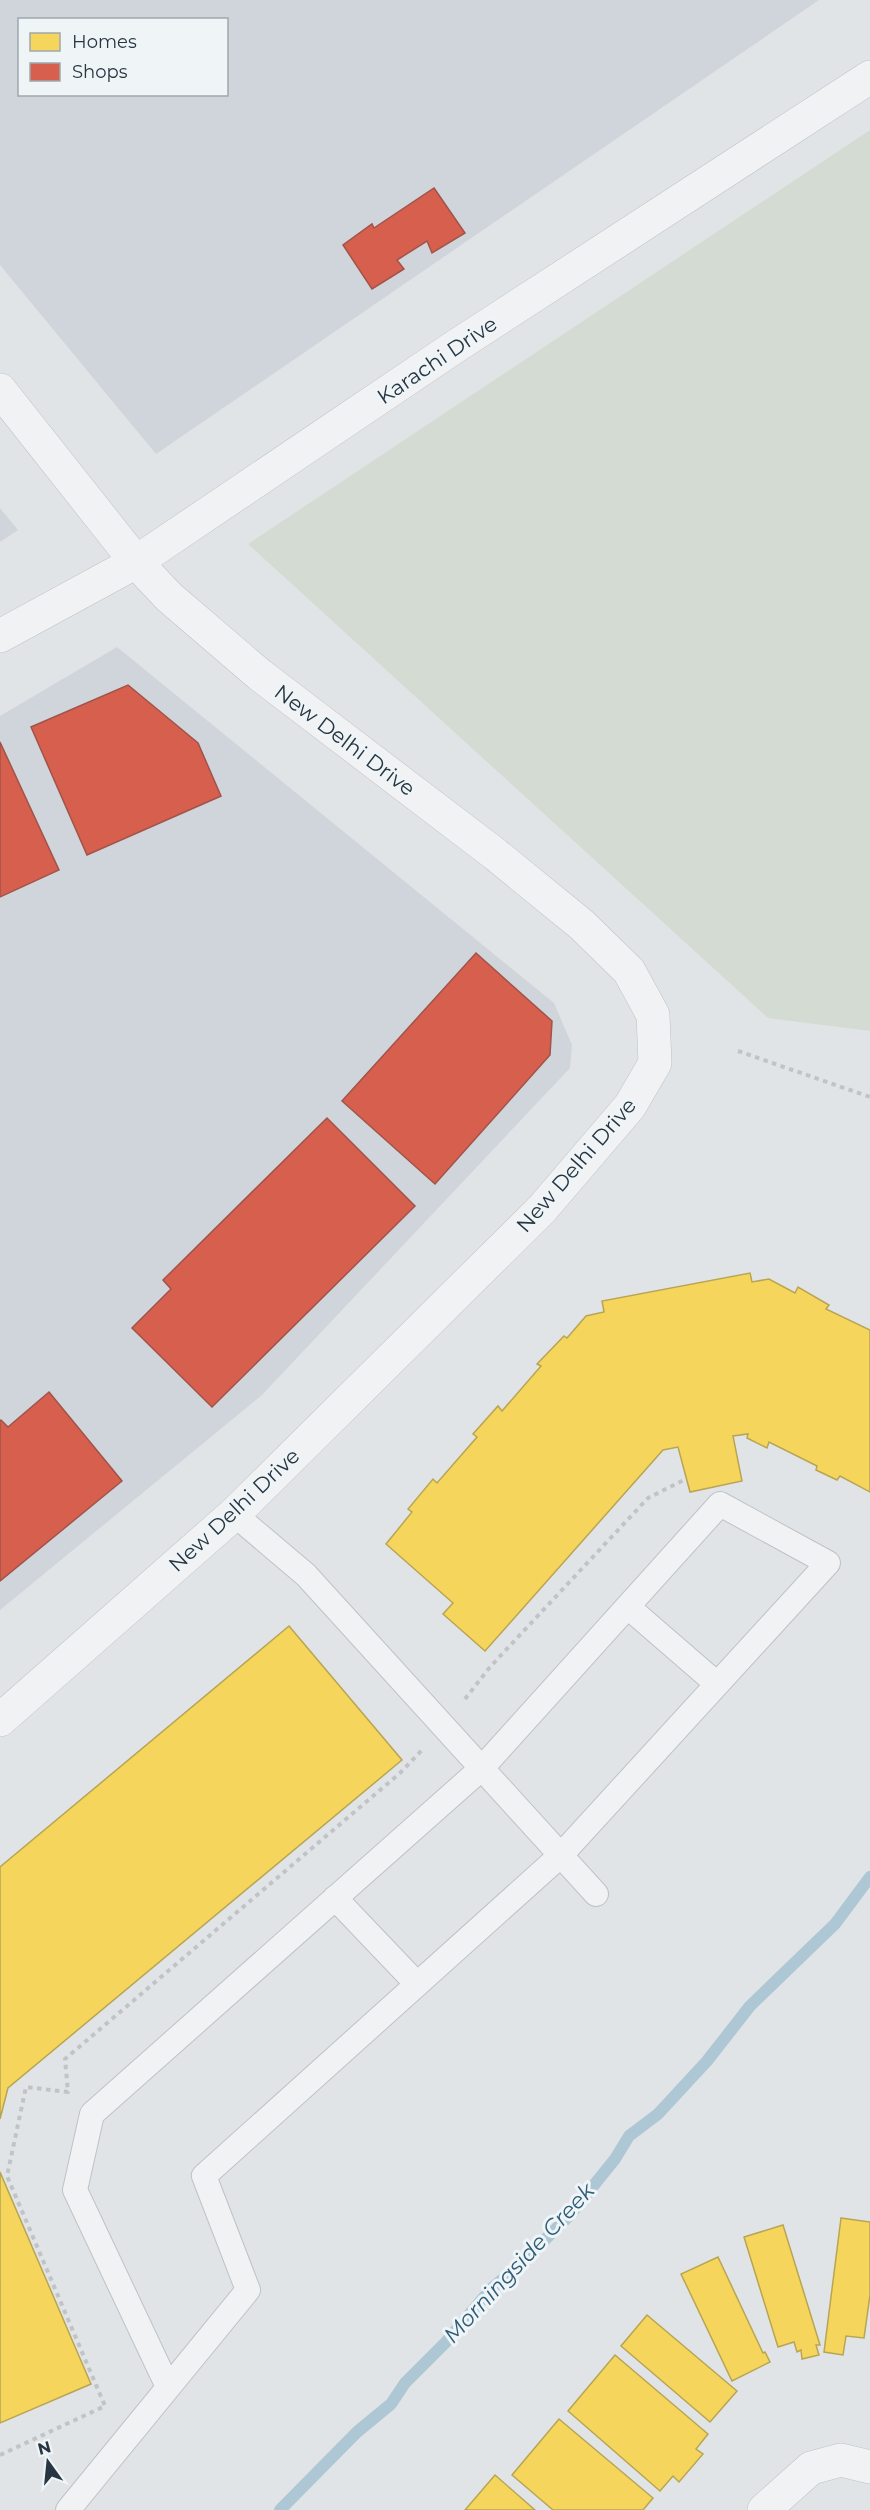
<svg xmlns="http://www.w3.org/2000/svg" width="870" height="2510" viewBox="0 0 870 2510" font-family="Montserrat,sans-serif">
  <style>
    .built { fill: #cfd5db; fill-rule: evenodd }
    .green { fill: #d4dbd2 }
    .homes { fill: #f6d55c; stroke: #b8a554; stroke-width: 1.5 }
    .shops { fill: #d6604d; stroke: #a2534a; stroke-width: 1.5 }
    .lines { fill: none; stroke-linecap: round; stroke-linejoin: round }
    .stream { stroke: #aec7d4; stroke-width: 12 }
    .lane-casing { stroke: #bfc2c5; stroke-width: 26 }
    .street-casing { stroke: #bfc2c5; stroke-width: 34 }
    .path { stroke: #c0c4c7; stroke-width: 4; stroke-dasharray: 4.5 4.5; stroke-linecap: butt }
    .lane { stroke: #f1f2f3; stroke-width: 24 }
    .street { stroke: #f1f2f3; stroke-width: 33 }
    .labels { text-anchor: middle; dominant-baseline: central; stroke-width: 6; stroke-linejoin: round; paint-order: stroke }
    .street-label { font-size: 21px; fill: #273642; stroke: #eff4f7 }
    .water-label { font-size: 22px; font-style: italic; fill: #2f5d78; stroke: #eff4f7 }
  </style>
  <rect width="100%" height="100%" fill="#e1e4e7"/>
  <g class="built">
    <path d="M0,0H819L156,454L0,265ZM20,20H226V94H20Z"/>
    <polygon points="0,508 18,530 0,542"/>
    <polygon points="117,647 554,1003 572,1045 570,1068 262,1395 0,1610 0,716"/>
  </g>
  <polygon class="green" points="870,130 870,1031 768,1018 248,544"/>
  <g class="homes">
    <polygon points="750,1273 752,1282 769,1279 795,1293 798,1287 829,1305 826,1309 870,1330 870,1492 840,1476 837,1480 816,1470 817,1466 769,1442 767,1448 747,1438 748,1434 733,1436 742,1481 690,1492 678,1447 663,1450 485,1651 443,1614 453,1603 386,1544 412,1512 408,1509 433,1479 437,1483 477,1437 473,1434 498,1406 502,1411 541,1366 537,1364 564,1336 567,1338 586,1316 604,1312 602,1301"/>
    <polygon points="289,1626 402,1760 8,2088 0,2119 0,1867"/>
    <polygon points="0,2172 91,2384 0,2423"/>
    <polygon points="841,2218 870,2222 870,2295 864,2338 846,2336 843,2355 824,2352"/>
    <polygon points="783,2225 820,2345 816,2345 819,2355 802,2359 801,2350 797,2352 794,2342 778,2347 744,2237"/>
    <polygon points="718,2257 763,2353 765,2352 770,2362 732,2381 681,2274"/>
    <polygon points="647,2315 737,2391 710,2422 621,2346"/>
    <polygon points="615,2355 708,2434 696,2449 703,2454 679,2482 673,2476 660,2491 568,2411"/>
    <polygon points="559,2419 653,2498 643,2510 553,2510 512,2475"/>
    <polygon points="495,2475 535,2510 465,2510"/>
  </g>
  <g class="shops">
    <polygon points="434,188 465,233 432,253 427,241 397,260 404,269 372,289 343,245 372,224 374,228"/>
    <polygon points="128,685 198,743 221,796 87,855 31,727"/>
    <polygon points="0,742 59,870 0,897"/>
    <polygon points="476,953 552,1021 550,1055 435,1184 342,1101"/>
    <polygon points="327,1118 415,1206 212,1407 132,1328 171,1289 163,1280"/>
    <polygon points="49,1392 122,1481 0,1581 0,1421 1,1420 8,1427"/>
  </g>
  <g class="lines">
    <polyline class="stream" points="280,2510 357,2432 391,2404 405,2383 446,2342 491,2289 514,2270 569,2216 615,2159 629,2136 658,2114 707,2061 750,2006 835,1924 870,1877"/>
    <defs>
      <g id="lane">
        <polyline points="234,1514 306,1575 596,1894"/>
        <polyline points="628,1607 717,1684"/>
        <polyline points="335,1898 417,1984"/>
        <polyline points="68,2510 248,2290 204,2176 561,1855 828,1563 720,1504 482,1768 92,2114 75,2190 168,2387"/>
      </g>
      <g id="street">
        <polyline points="0,390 136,562 169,597 260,675 495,854 582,925 629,971 653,1015 655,1063 630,1106 542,1209 234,1514 0,1720"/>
        <polyline points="0,636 136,562 453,348 870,77"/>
        <polyline points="764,2510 811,2468 841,2460 870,2467"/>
      </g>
    </defs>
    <use href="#lane" class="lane-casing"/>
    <use href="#street" class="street-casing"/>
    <g class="path">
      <polyline points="738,1051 870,1097"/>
      <polyline points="465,1699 490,1667 648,1498 686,1479"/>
      <polyline points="0,2455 105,2406 7,2176 26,2087 68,2092 65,2059 400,1773 422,1750"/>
    </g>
    <use href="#lane" class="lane"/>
    <use href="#street" class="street"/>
  </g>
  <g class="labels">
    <g class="street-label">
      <text transform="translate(437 360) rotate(-34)">Karachi Drive</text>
      <text transform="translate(345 740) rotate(37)">New Delhi Drive</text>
      <text transform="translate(576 1165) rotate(-49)">New Delhi Drive</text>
      <text transform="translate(234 1510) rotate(-43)">New Delhi Drive</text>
    </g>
    <g class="water-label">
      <text transform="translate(519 2263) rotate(-47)">Morningside Creek</text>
    </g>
  </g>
  <rect x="18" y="18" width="210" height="78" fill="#eff4f7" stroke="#9fa8af" stroke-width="1.5"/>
  <rect x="30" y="33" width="30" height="18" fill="#f6d55c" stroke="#9fa8af" stroke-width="1.5"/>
  <text x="72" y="48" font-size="18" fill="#273642">Homes</text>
  <rect x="30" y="63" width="30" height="18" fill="#d6604d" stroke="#9fa8af" stroke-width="1.5"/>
  <text x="72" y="78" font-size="18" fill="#273642">Shops</text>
  <g transform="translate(48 2462) rotate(345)" stroke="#eff4f7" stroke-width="4.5" paint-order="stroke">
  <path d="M0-4.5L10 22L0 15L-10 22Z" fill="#273642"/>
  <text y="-9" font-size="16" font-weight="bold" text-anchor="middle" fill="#273642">N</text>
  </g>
</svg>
